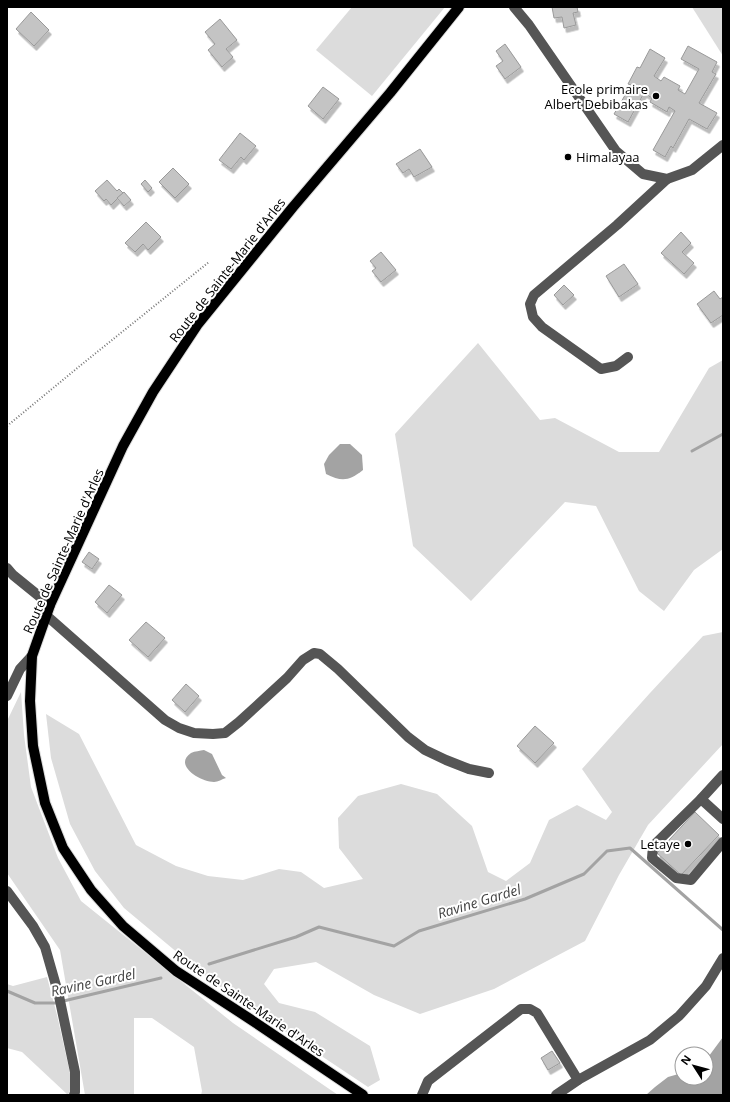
<svg xmlns="http://www.w3.org/2000/svg" width="730" height="1102" viewBox="0 0 730 1102" font-family="'Open Sans',sans-serif">
  <style>
    .green { fill: #dcdcdc }
    .water { fill: #a3a3a3 }
    .lines { fill: none; stroke-linecap: round; stroke-linejoin: round }
    .stream { stroke: #a3a3a3; stroke-width: 3 }
    .building { fill: #c4c4c4; stroke: #999; filter: url(#shadow) }
    .major-casing { stroke: #dbdbdb; stroke-width: 12 }
    .path { stroke: #777; stroke-width: 2; stroke-dasharray: 1 2; stroke-linecap: butt }
    .minor { stroke: #555; stroke-width: 10 }
    .major { stroke: #000; stroke-width: 10 }
    .poi-dot { fill: #000; stroke: #fff; stroke-width: 1.5 }
    .labels { text-anchor: middle; dominant-baseline: central; stroke-width: 4; stroke-linejoin: round; paint-order: stroke }
    .poi-label { font-size: 13px; fill: #000; stroke: #fff; text-anchor: end }
    .street-label { font-size: 13px; fill: #000; stroke: #fff }
    .water-label { font-size: 14px; font-style: italic; fill: #444; stroke: #fff }
  </style>
  <defs>
    <filter id="shadow"><feDropShadow dx="2.5" dy="4.5" stdDeviation="0" flood-color="#0004"/></filter>
  </defs>
  <rect width="100%" height="100%" fill="#fff"/>
  <g class="green">
    <polygon points="352,7 445,7 372,96 316,50"/>
    <polygon points="692,7 723,7 723,56"/>
    <polygon points="478,343 540,420 555,418 619,452 659,452 709,368 723,360 723,549 694,570 664,611 639,591 596,506 565,502 471,601 413,546 395,434"/>
    <polygon points="723,632 723,744 648,825 619,875 585,941 494,989 420,1014 374,995 316,962 274,969 264,984 279,1003 315,1012 370,1046 380,1080 368,1087 299,1041 209,979 124,908 95,871 70,824 51,758 46,714 79,734 136,845 176,866 208,876 243,880 279,869 301,872 324,888 363,879 339,848 338,818 358,796 401,784 437,794 472,826 488,872 506,881 530,863 549,820 577,805 606,820 612,812 582,769 650,693 703,636"/>
    <polygon points="21,692 24,735 31,787 58,858 81,901 233,1023 338,1095 201,1095 202,1091 194,1047 152,1018 134,1018 134,1095 85,1095 60,950 7,873 7,721"/>
    <polygon points="47,977 57,1015 70,1073 71,1088 68,1095 22,1052 7,1048 7,984 13,986"/>
  </g>
  <g class="water">
    <path d="M340,444H350L362,455L363,470C349,481 342,482 326,474L324,464L329,455Z"/>
    <path d="M204,750L212,754L222,775L226,778C222,779 218,782 214,782C200,782 173,765 191,753C195,751 200,751 204,750Z"/>
    <polygon points="723,1037 723,1095 646,1095 655,1087 668,1077 682,1073 682,1078 706,1078 706,1060"/>
  </g>
  <g class="lines">
    <g class="stream">
      <polyline points="692,451 723,434"/>
      <polyline points="209,964 296,937 319,927 394,946 419,931 525,899 584,874 607,851 630,848 723,930"/>
      <polyline points="7,991 35,1003 55,1003 161,978"/>
    </g>
  </g>
  <g class="building">
    <polygon points="552,7 577,7 578,12 573,13 576,25 564,28 562,17 554,18"/>
    <polygon points="31,12 49,30 34,46 16,29"/>
    <polygon points="220,19 237,40 226,49 233,57 222,67 208,50 215,44 205,32"/>
    <polygon points="505,44 521,67 505,79 496,66 503,61 496,51"/>
    <polygon points="688,46 717,62 712,72 716,74 699,103 717,113 707,129 689,119 673,148 671,146 665,157 653,150 675,111 669,107 667,112 650,102 652,98 644,93 628,122 614,114 631,85 628,84 637,67 640,68 650,49 665,58 654,76 661,81 664,77 680,86 678,90 685,94 699,69 681,59"/>
    <polygon points="323,87 339,99 323,119 308,106"/>
    <polygon points="240,133 256,146 244,160 241,157 231,169 219,160"/>
    <polygon points="420,149 432,167 414,177 409,169 403,173 396,164"/>
    <polygon points="173,168 189,184 175,198 159,182"/>
    <polygon points="107,180 117,191 119,189 123,193 111,205 106,199 104,201 95,191"/>
    <polygon points="145,180 152,188 148,192 141,184"/>
    <polygon points="124,192 131,200 124,206 117,198"/>
    <polygon points="146,222 161,237 148,250 143,244 135,252 125,243"/>
    <polygon points="681,232 691,243 682,252 694,263 684,274 661,253"/>
    <polygon points="381,252 396,270 381,282 372,271 376,268 370,261"/>
    <polygon points="624,264 638,284 619,297 606,276"/>
    <polygon points="564,285 574,295 563,305 554,295"/>
    <polygon points="714,291 720,299 723,297 723,315 711,323 697,304"/>
    <polygon points="89,552 99,559 92,569 82,562"/>
    <polygon points="109,585 122,595 107,613 95,602"/>
    <polygon points="146,622 165,638 148,657 129,640"/>
    <polygon points="186,684 199,696 185,712 172,700"/>
    <polygon points="535,726 554,743 535,763 517,746"/>
    <polygon points="695,812 719,835 681,875 657,853"/>
    <polygon points="552,1051 560,1063 548,1070 541,1058"/>
  </g>
  <g class="lines">
    <defs>
      <polyline id="major" points="363,1095 250,1019 176,971 123,926 91,890 63,848 45,803 33,746 30,701 32,656 50,605 123,446 153,392 198,324 293,207 390,93 459,7"/>
    </defs>
    <use href="#major" class="major-casing"/>
    <polyline class="path" points="7,426 81,365 209,262"/>
    <g class="minor">
      <polyline points="514,7 529,25 616,151 643,174 667,179 692,170 723,145"/>
      <polyline points="628,357 616,366 601,369 542,327 533,317 530,304 534,295 617,225 667,179"/>
      <polyline points="7,568 13,575 50,605"/>
      <polyline points="47,616 165,720 179,728 194,733 213,734 225,733 239,722 287,678 303,660 314,653 320,654 338,669 408,737 425,750 446,760 469,769 489,773"/>
      <polyline points="7,696 20,669 32,656"/>
      <polyline points="723,775 701,799 653,846 652,858 676,878 691,880 723,842"/>
      <polyline points="701,799 723,819"/>
      <polyline points="7,891 33,926 45,947 59,996 75,1072 75,1092 74,1095"/>
      <polyline points="422,1095 428,1081 521,1009 530,1009 537,1013 578,1080"/>
      <polyline points="556,1095 578,1080 650,1040 679,1016 706,986 723,958"/>
    </g>
    <use href="#major" class="major"/>
  </g>
  <g class="poi-dot">
    <circle cx="656" cy="96" r="4"/>
    <circle cx="568" cy="157" r="4"/>
    <circle cx="688" cy="844" r="4"/>
  </g>
  <g class="labels">
    <g class="poi-label">
      <text x="648" y="89">Ecole primaire<tspan x="648" dy="15">Albert Debibakas</tspan></text>
      <text x="576" y="157" text-anchor="start">Himalayaa</text>
      <text x="680" y="844">Letaye</text>
    </g>
    <g class="street-label">
      <text transform="translate(227 270) rotate(-52)">Route de Sainte-Marie d'Arles</text>
      <text transform="translate(63 551) rotate(-66)">Route de Sainte-Marie d'Arles</text>
      <text transform="translate(249 1003) rotate(34)">Route de Sainte-Marie d'Arles</text>
    </g>
    <g class="water-label">
      <text transform="translate(479 901) rotate(-17)">Ravine Gardel</text>
      <text transform="translate(93 982) rotate(-12)">Ravine Gardel</text>
    </g>
  </g>
  <rect width="730" height="1102" fill="none" stroke="#000000" stroke-width="16"/>
  <g transform="translate(694 1066) rotate(306)"><circle r="19" fill="#ffffff" stroke="#999999"/>
  <path d="M0-3L7 15L0 10L-7 15Z" fill="#000000"/>
  <text y="-6" font-size="11" font-weight="bold" text-anchor="middle" fill="#000000">N</text>
  </g>
</svg>
